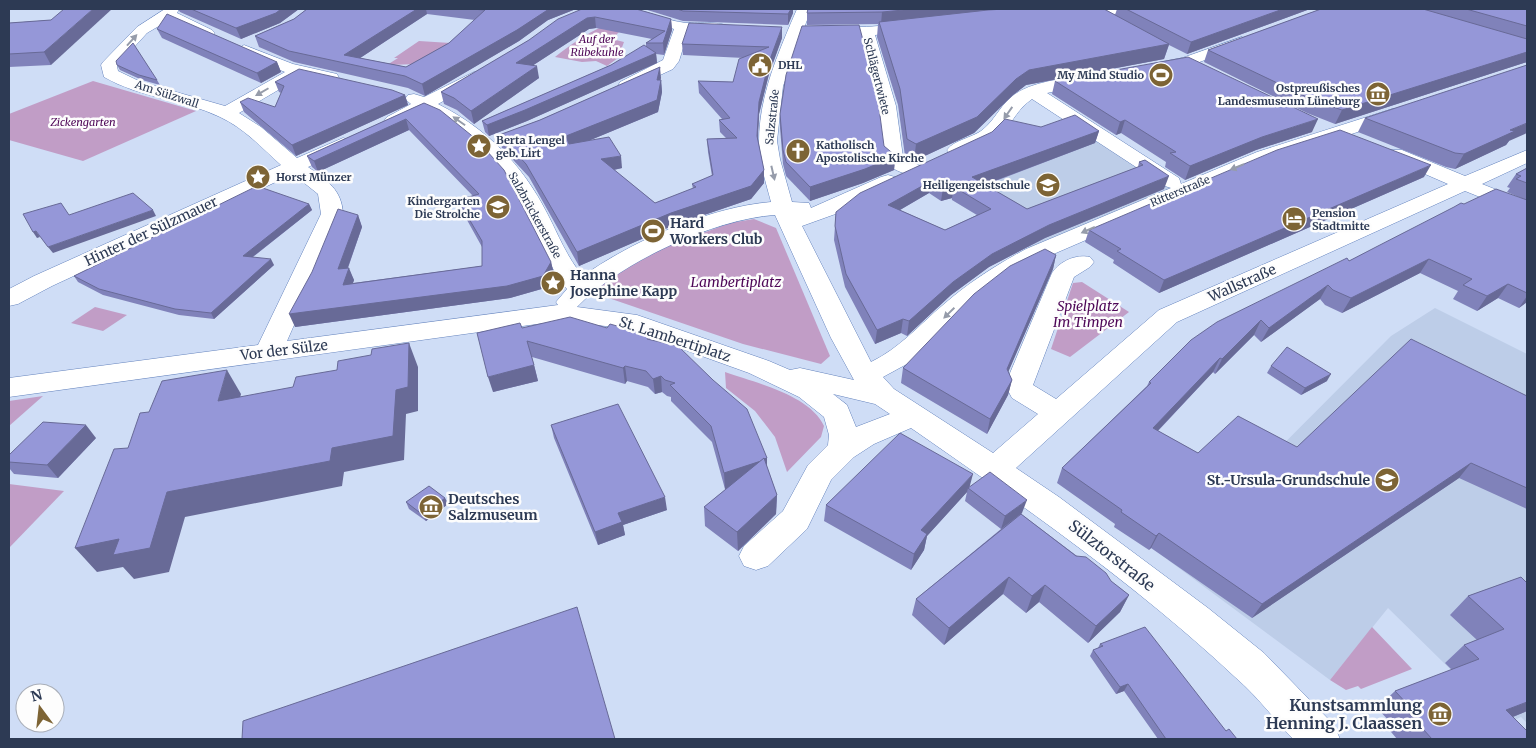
<svg xmlns="http://www.w3.org/2000/svg" width="1536" height="748" viewBox="0 0 1536 748" font-family="Merriweather,serif">
  <style>
    .built { fill: #bdcde8 }
    .green { fill: #c19dc6 }
    .lines { fill: none; stroke-linecap: round; stroke-linejoin: round }
    .minor-casing { stroke: #6483bd; stroke-width: 1 }
    .minor { fill: #fff; fill-rule: evenodd }
    .wall { fill: #8082ba; fill-rule: evenodd }
    .shaded-wall { fill: #686a97 }
    .building { fill: #9597d8; stroke: #686a97; fill-rule: evenodd }
    .oneway { fill: #969caa }
    .labels { text-anchor: middle; dominant-baseline: central; stroke-width: 5; stroke-linejoin: round; paint-order: stroke }
    .far-park-label { font-size: 11px; font-style: italic; fill: #4e0757; stroke: #fdfdfd }
    .far-poi-label { font-size: 11px; font-weight: bold; fill: #2d3a54; stroke: #fdfdfd; text-anchor: start }
    .far-street-label { font-size: 11px; fill: #2d3a54; stroke: #fdfdfd }
    .poi-label { font-size: 14px; font-weight: bold; fill: #2d3a54; stroke: #fdfdfd; text-anchor: start }
    .street-label { font-size: 14px; fill: #2d3a54; stroke: #fdfdfd }
    .park-label { font-size: 14px; font-style: italic; fill: #4e0757; stroke: #fdfdfd }
    .near-street-label { font-size: 16px; fill: #2d3a54; stroke: #fdfdfd }
    .near-poi-label { font-size: 16px; font-weight: bold; fill: #2d3a54; stroke: #fdfdfd; text-anchor: end }
  </style>
  <rect width="100%" height="100%" fill="#cfddf6"/>
  <g class="built">
    <polygon points="1076,124 1174,189 1032,249 920,180"/>
    <polygon points="1435,308 1527,354 1527,723 1521,717 1506,724 1388,608 1330,680 1168,560 1391,336"/>
  </g>
  <g class="green">
    <path d="M603,26L622,29L612,39L624,42L618,58L607,66L596,61L582,62L555,57C570,45 586,34 603,26Z"/>
    <polygon points="419,41 466,44 419,64 387,65 398,58 394,58"/>
    <polygon points="93,81 196,111 83,161 9,140 9,114"/>
    <polygon points="754,219 776,228 830,356 821,364 743,344 591,292 635,258 730,223"/>
    <polygon points="1082,282 1129,312 1070,357 1051,349 1073,283"/>
    <polygon points="95,307 127,315 103,331 71,323"/>
    <path d="M725,372C756,383 810,395 824,426L821,437L787,472L775,437L755,411L726,388Z"/>
    <polygon points="43,396 9,426 9,401"/>
    <polygon points="9,484 64,491 9,548"/>
    <polygon points="1372,627 1412,669 1361,689 1358,686 1346,690 1330,680"/>
  </g>
  <g class="lines">
    <defs>
      <g id="minor">
        <path d="M165,9H179L177,13L212,30L215,33L212,36H202L169,20L147,33L117,66L118,71L141,82L225,106L285,72L238,53L236,50L244,45L293,64L337,74L339,78L337,82L331,83L302,76L239,113L261,127L297,158L343,138L350,140L353,144L350,148L308,167C327,180 342,190 343,214L287,341L558,305L556,302L567,289C551,270 543,248 532,226C504,169 481,141 425,111L393,126L387,125L384,121L387,117L411,104L405,99L408,95L414,94L424,97L474,72L480,73L482,77L480,81L438,104C487,129 522,164 547,213C558,234 567,258 583,276C632,241 710,207 771,202C766,183 759,162 759,142C759,95 779,51 797,9H811L783,86L777,141L780,159L792,202L809,203L811,208L881,177L888,175L895,177L898,181L895,185L841,212L802,226L871,362C900,348 919,325 943,305C968,283 996,265 1026,249L1171,188L1165,186L1032,99C1018,109 1014,119 1004,132C993,144 966,158 950,154L947,150C954,140 971,138 981,131C992,123 997,112 1006,102C1026,80 1063,80 1090,74L1096,75L1098,79L1096,83L1047,93L1179,178L1181,184L1257,152L1392,109H1404L1407,113L1404,117L1271,160L1042,259L987,293L959,317L916,359L883,377L894,389L993,453L1038,414L1012,398L1005,385L1052,273C1060,261 1076,254 1090,257L1094,262L1090,267L1074,277L1033,385L1056,399L1159,310L1448,184L1388,158L1385,154L1388,150H1402L1465,176L1527,150V163L1482,184L1527,202V216L1465,191L1177,322L1016,468L1059,497L1208,608L1264,653L1334,725L1340,739H1293C1274,719 1257,696 1236,678C1137,585 1022,505 911,428L874,444L854,457L831,480L807,529L768,566L756,570L744,566L739,556L744,546L783,511L808,465L828,445L829,435L824,417L799,397L749,373L624,328L559,321L9,397V378L258,345L321,214L318,194L293,174L52,286L18,304L9,306V289L34,276L281,165C262,148 244,128 220,117C183,99 140,98 104,77L101,65L103,62L137,27ZM775,215L831,338L854,380L800,368L790,370L769,361L637,315L577,307C619,263 714,219 775,215ZM833,394L875,404L890,414L856,427L847,405Z"/>
        <path d="M618,9C646,7 662,21 687,23C697,23 727,21 732,29L725,33L688,32L679,61L673,69L626,91L620,90L618,86L620,82L663,60L674,29L620,12Z"/>
        <polygon points="1072,9 1142,9 1135,13 1067,16 1065,13"/>
        <path d="M915,23L922,27L920,30L875,35L896,106L903,157L920,166L923,170L920,174C908,177 891,170 884,160L878,106L860,35L823,34L816,30L823,26L866,27Z"/>
        <polygon points="1242,37 1250,42 1247,45 1191,65 1157,72 1149,67 1151,64 1182,58"/>
      </g>
    </defs>
    <use href="#minor" class="minor-casing"/>
    <use href="#minor" class="minor"/>
  </g>
  <g class="wall">
    <polygon points="178,9 299,9 280,23 241,39 180,12"/>
    <path d="M307,9H576L548,20L519,41L425,96L408,88L294,62L259,47L255,36L294,19ZM427,14L475,20L449,43L406,67L360,58Z"/>
    <polygon points="582,9 671,19 672,30 664,55 656,54 657,63 527,121 489,136 485,132 482,121 611,65 646,46 646,43 652,39 596,28 589,29 532,66 539,78 474,124 457,110 444,104 441,92"/>
    <polygon points="644,9 793,9 793,13 788,25 683,21"/>
    <polygon points="808,9 1104,9 1115,15 1117,9 1310,9 1187,54 1169,45 1164,59 1026,85 1013,95 974,133 914,161 905,156 898,105 877,37 878,24 807,25 807,13"/>
    <polygon points="1321,9 1527,9 1527,62 1335,124 1307,113 1204,62 1208,50"/>
    <polygon points="51,20 51,65 9,67 9,23"/>
    <polygon points="157,29 277,62 281,72 261,83 162,38"/>
    <polygon points="782,38 769,74 759,114 758,140 764,170 764,183 751,199 672,226 579,266 529,177 502,148 499,135 540,120 660,67 660,80 661,80 662,92 658,112 588,141 622,168 614,170 655,203 693,189 692,184 712,176 708,152 707,139 726,138 720,132 719,120 722,119 699,93 698,81 733,82 744,58 683,55 682,44"/>
    <polygon points="117,65 157,80 160,85 142,80 120,70"/>
    <polygon points="1055,81 1312,132 1256,150 1185,180 1165,167 1166,162 1121,133 1116,135 1052,94"/>
    <polygon points="275,82 405,95 408,105 296,156 244,112 240,102 275,107 281,93 279,92"/>
    <polygon points="424,103 551,262 554,274 545,288 510,298 295,327 358,215 362,227 348,268 354,280 353,283 482,266 482,247 462,211 458,200 473,196 409,130 318,172 312,167 307,156"/>
    <polygon points="780,114 884,146 894,170 863,183 810,201 786,176 783,164 780,128"/>
    <polygon points="1365,118 1509,141 1506,145 1455,169 1446,167 1358,132"/>
    <path d="M1041,127L1099,131L1095,143L985,185L1027,209L1138,167L1139,162L1145,160L1164,189L1045,238L989,267L951,295L907,336L901,333L875,344L845,287L834,240L836,212ZM929,193L941,201L952,198V200L977,215L945,230L900,210Z"/>
    <polygon points="1527,168 1527,302 1519,308 1498,298 1477,311 1453,299 1458,291 1420,273 1342,313 1325,305 1320,299 1261,342 1254,335 1215,374 1213,372 1158,431 1198,453 1297,447 1527,396 1527,509 1459,478 1252,618 1151,548 1149,550 1114,527 1115,524 1057,483 1062,468 1147,386 1149,382 1349,261 1464,204 1521,198 1507,192 1510,188 1507,187 1516,174"/>
    <polygon points="1424,177 1159,293 1113,263 1114,260 1085,242 1089,230"/>
    <polygon points="309,204 312,210 253,257 274,265 214,319 179,315 103,295 78,282 74,276"/>
    <polygon points="1056,255 1053,269 1008,372 1012,380 1008,395 987,434 901,383 903,368"/>
    <polygon points="522,328 607,328 649,335 650,339 767,458 767,467 777,495 776,514 738,551 705,526 704,507 726,489 725,489 712,442 671,401 671,397 667,396 662,392 655,394 648,387 627,381 625,384 532,357 538,381 493,392"/>
    <polygon points="1271,366 1327,381 1301,395 1267,373"/>
    <polygon points="551,425 667,510 623,525 625,535 598,545 554,438"/>
    <polygon points="96,438 58,478 14,474 9,468 9,455"/>
    <polygon points="969,487 1022,513 1021,514 1129,595 1120,612 1088,643 1039,602 1026,613 1003,594 944,645 912,615 916,599 1001,529 965,501 967,492 927,536 924,550 911,570 824,521 826,505"/>
    <polygon points="445,498 448,504 426,521 409,509 406,502"/>
    <polygon points="1521,577 1527,711 1513,717 1527,739 1397,739 1386,726 1390,722 1377,708 1395,691 1452,670 1445,663 1464,645 1477,640 1450,615 1468,596"/>
    <polygon points="1100,644 1226,731 1237,739 1158,739 1124,691 1116,694 1090,656 1093,650 1098,648"/>
  </g>
  <g class="shaded-wall">
    <polygon points="93,9 112,9 51,65 44,52"/>
    <polygon points="281,9 299,9 280,23 241,39 236,28"/>
    <polygon points="417,9 426,9 427,14 351,64 344,55"/>
    <polygon points="549,9 576,9 548,20 519,41 425,96 422,84"/>
    <polygon points="791,9 793,9 793,13 788,25 788,14"/>
    <polygon points="914,9 985,9 985,12 881,24 882,12"/>
    <polygon points="1283,9 1310,9 1187,54 1191,42"/>
    <polygon points="595,17 596,28 589,29 518,75 516,63 587,18"/>
    <polygon points="671,19 672,30 664,55 663,43"/>
    <polygon points="782,27 782,38 769,74 759,114 757,149 757,136 759,102 769,62"/>
    <polygon points="1169,44 1164,59 1026,85 1013,95 974,133 914,161 916,144 1029,70"/>
    <polygon points="1527,52 1527,62 1335,124 1342,110"/>
    <polygon points="656,53 657,63 527,121 489,136 487,125"/>
    <polygon points="277,62 281,72 261,83 257,73"/>
    <polygon points="537,66 539,78 474,124 471,111"/>
    <polygon points="660,67 661,78 658,92 657,80"/>
    <polygon points="661,80 662,92 658,112 569,149 566,136"/>
    <polygon points="405,95 408,105 296,156 292,145"/>
    <polygon points="406,119 409,130 318,172 314,161"/>
    <polygon points="1318,119 1312,132 1256,150 1185,180 1190,166 1262,137"/>
    <polygon points="1125,120 1121,133 1116,135 1120,122"/>
    <polygon points="1527,123 1527,133 1509,141 1506,145 1455,169 1464,154 1510,130"/>
    <polygon points="1099,131 1095,143 970,190 972,177"/>
    <polygon points="621,156 622,168 603,172 601,159"/>
    <polygon points="896,156 894,170 863,183 810,201 810,187"/>
    <polygon points="1431,165 1424,177 1159,293 1164,280"/>
    <polygon points="764,170 764,183 751,199 672,226 579,266 577,252"/>
    <polygon points="1169,176 1164,189 1045,238 989,267 951,295 907,336 909,321 953,282 992,254 1049,225"/>
    <polygon points="931,181 929,193 886,218 888,205"/>
    <polygon points="956,184 954,187 952,198 941,201 943,188"/>
    <polygon points="309,204 312,210 246,262 243,256"/>
    <polygon points="153,210 156,216 53,253 48,247"/>
    <polygon points="358,215 362,227 343,281 338,269"/>
    <polygon points="36,231 40,237 37,238 33,232"/>
    <polygon points="1056,255 1053,269 1003,384 1007,369"/>
    <polygon points="271,259 274,265 214,319 211,313"/>
    <polygon points="1429,259 1420,273 1342,313 1351,298"/>
    <polygon points="551,262 554,274 545,288 510,298 295,327 289,314"/>
    <polygon points="349,268 354,280 348,297 343,285"/>
    <polygon points="1508,284 1498,298 1477,311 1487,296"/>
    <polygon points="1328,285 1320,299 1261,342 1269,328"/>
    <polygon points="1527,296 1527,302 1519,308"/>
    <polygon points="903,319 901,333 875,344 877,330"/>
    <polygon points="1261,320 1254,335 1215,374 1222,359"/>
    <polygon points="409,343 418,367 418,411 406,414 404,460 344,472 342,486 185,517 169,572 134,579 123,567 97,572 75,548 167,492 396,390"/>
    <polygon points="1220,358 1213,372 1146,443 1153,428"/>
    <polygon points="534,365 538,381 493,392 488,377"/>
    <polygon points="625,366 627,381 625,384 623,368"/>
    <polygon points="227,370 241,394 233,425 218,401"/>
    <polygon points="1331,374 1327,381 1301,395 1305,388"/>
    <polygon points="661,376 662,392 655,394 653,379"/>
    <polygon points="1012,380 1008,395 987,434 990,419"/>
    <polygon points="86,425 96,438 58,478 47,465"/>
    <polygon points="767,458 767,474 725,489 724,473"/>
    <polygon points="1471,463 1459,478 1252,618 1262,604"/>
    <polygon points="973,474 969,489 968,488 967,492 927,536 924,550 911,570 914,554 921,530"/>
    <polygon points="777,495 776,514 738,551 737,532"/>
    <polygon points="665,497 667,510 623,525 625,535 598,545 595,532 618,513"/>
    <polygon points="445,498 448,504 426,521 423,515"/>
    <polygon points="1027,500 1022,513 1001,529 1005,516"/>
    <polygon points="1159,533 1151,548 1149,550 1156,536"/>
    <polygon points="1009,577 1003,594 944,645 949,628"/>
    <polygon points="1045,585 1039,602 1026,613 1032,596"/>
    <polygon points="1129,595 1120,612 1088,643 1096,626"/>
    <polygon points="1128,684 1124,691 1116,694 1120,687"/>
    <polygon points="1527,702 1527,711 1485,728 1506,710"/>
  </g>
  <g class="building">
    <polygon points="64,9 93,9 44,52 9,54 9,23 51,20"/>
    <polygon points="191,9 281,9 276,13 236,28"/>
    <polygon points="307,9 417,9 344,55 406,67 449,43 485,10 470,9 549,9 517,30 422,84 405,76 289,51 255,36 294,19"/>
    <polygon points="582,9 636,9 671,19 663,43 646,43 665,31 595,17 587,18 516,63 537,66 471,111 454,98 441,92 529,40 558,19"/>
    <polygon points="677,9 791,9 788,14 683,11"/>
    <polygon points="808,9 914,9 882,12 807,13"/>
    <polygon points="1005,9 1104,9 1169,44 1029,70 1016,79 977,117 916,144 907,139 900,89 879,22 988,10"/>
    <polygon points="1126,9 1283,9 1191,42"/>
    <polygon points="1321,9 1423,9 1527,39 1527,52 1342,110 1313,100 1208,50"/>
    <polygon points="1466,9 1527,9 1527,26"/>
    <polygon points="167,14 277,62 257,73 157,29"/>
    <polygon points="689,23 782,27 769,62 759,102 757,136 764,170 751,186 671,213 577,252 526,164 499,135 540,120 660,67 657,80 661,80 657,100 566,136 569,144 609,137 621,156 601,159 655,203 696,187 692,184 713,175 707,139 737,138 719,120 730,118 698,81 733,82 739,59 769,47 682,44"/>
    <polygon points="859,25 877,93 884,146 896,156 865,169 810,187 786,162 783,150 780,114 786,75 802,26"/>
    <polygon points="133,43 157,80 139,75 117,65 116,61"/>
    <polygon points="644,45 656,53 525,110 487,125 482,121 611,65"/>
    <polygon points="1188,57 1318,119 1262,137 1190,166 1170,153 1176,152 1125,120 1120,122 1055,81"/>
    <polygon points="1527,65 1527,123 1510,130 1515,131 1464,154 1455,153 1365,118"/>
    <polygon points="299,69 392,90 405,95 292,145 240,102 248,98 275,107 284,86 275,82"/>
    <polygon points="424,103 440,110 476,139 504,170 551,262 543,276 507,286 289,314 312,272 338,209 358,215 338,269 349,268 343,285 482,266 482,241 458,200 479,194 406,119 314,161 307,156"/>
    <path d="M1075,115L1099,131L972,177L1027,209L1143,165L1139,162L1145,160L1169,176L1049,225L992,254L953,282L909,321L903,319L877,330L846,274L835,226L836,212L860,193L992,132L1005,119L1041,127ZM931,181L943,188L956,184L954,187L991,209L945,230L888,205Z"/>
    <polygon points="1340,130 1431,165 1164,280 1117,251 1121,249 1089,230 1277,150"/>
    <polygon points="1527,168 1527,183 1516,179 1521,176 1516,174"/>
    <polygon points="257,186 309,204 243,256 271,259 211,313 175,309 99,289 74,276"/>
    <polygon points="1496,189 1527,200 1527,293 1508,284 1487,296 1463,285 1472,279 1429,259 1351,298 1333,290 1328,285 1269,328 1261,320 1222,359 1220,358 1153,428 1198,453 1238,416 1297,447 1411,339 1527,396 1527,488 1471,463 1262,604 1159,533 1156,536 1121,512 1122,510 1062,468 1151,383 1149,382 1191,340 1217,322 1347,258 1349,261 1376,247 1454,207 1461,203 1464,204"/>
    <polygon points="133,193 153,210 48,247 36,231 33,232 23,214 61,203 69,215"/>
    <polygon points="1045,249 1056,255 1007,369 1012,380 990,419 903,368 974,294 1010,266"/>
    <polygon points="570,317 607,328 610,324 649,335 647,339 678,346 713,380 747,409 767,458 764,459 764,458 761,461 724,473 711,426 670,385 675,383 665,380 661,376 653,379 646,371 625,366 623,368 527,341 534,365 488,377 477,333 520,323 522,328"/>
    <polygon points="409,343 408,387 396,390 393,436 332,448 330,461 167,492 150,548 113,555 119,539 75,548 114,449 128,448 140,413 149,412 162,381 227,370 218,401 293,387 296,377 337,370 338,361 371,355 372,349"/>
    <polygon points="1287,347 1331,374 1305,388 1271,366"/>
    <polygon points="618,404 665,497 618,513 622,522 595,532 551,425"/>
    <polygon points="43,422 86,425 47,465 9,462 9,455"/>
    <polygon points="900,433 973,474 921,530 927,534 914,554 826,505"/>
    <polygon points="764,458 777,495 737,532 704,507"/>
    <polygon points="990,472 1027,500 1005,516 968,488"/>
    <polygon points="429,486 445,498 423,515 406,502"/>
    <polygon points="1021,514 1076,556 1086,557 1106,573 1111,581 1129,595 1096,626 1045,585 1032,596 1009,577 949,628 916,599"/>
    <polygon points="1521,577 1527,583 1527,702 1506,710 1527,731 1527,739 1432,739 1405,709 1410,707 1395,691 1479,659 1464,645 1504,629 1468,596"/>
    <polygon points="577,607 615,739 242,739 243,721"/>
    <polygon points="1145,627 1226,731 1229,729 1237,739 1166,739 1128,684 1120,687 1093,650 1103,646 1100,644"/>
  </g>
  <defs><path id="oneway-solid" d="M-6-.8H1V-3.2L6.5 0L1 3.2V.8H-6Z" transform="scale(1.25)"/></defs>
  <g class="oneway">
    <use href="#oneway-solid" transform="translate(132 40) rotate(-48)"/>
    <use href="#oneway-solid" transform="translate(262 92) rotate(150)"/>
    <use href="#oneway-solid" transform="translate(1008 113) rotate(125)"/>
    <use href="#oneway-solid" transform="translate(459 121) rotate(-145)"/>
    <use href="#oneway-solid" transform="translate(1237 167) rotate(158)"/>
    <use href="#oneway-solid" transform="translate(773 173) rotate(77)"/>
    <use href="#oneway-solid" transform="translate(1088 230) rotate(156)"/>
    <use href="#oneway-solid" transform="translate(949 313) rotate(136)"/>
  </g>
  <defs>
    <symbol id="civic-disc" viewBox="-11 -11 22 22"><circle r="9.5" fill="#7d6435" stroke="#fdfdfd"/><path d="M-.6-6.5H3V-4.5H.6V-3L4-1V1h2V6H-6V1h2V-1L-.6-3ZM-1.2 2.5V6h2.4V2.5Z" fill="#fff"/></symbol>
    <symbol id="stadium-disc" viewBox="-11 -11 22 22"><circle r="9.5" fill="#7d6435" stroke="#fdfdfd"/><path d="M0-5a6.5 5 0 1 0 0 10a6.5 5 0 1 0 0-10ZM-3.5-1.8h7v3.6h-7Z" fill="#fff"/></symbol>
    <symbol id="museum-disc" viewBox="-11 -11 22 22"><circle r="9.5" fill="#7d6435" stroke="#fdfdfd"/><path d="M0-6L6-3V-2H-6V-3ZM-5-1h2V3h-2ZM-1-1h2V3h-2ZM3-1h2V3H3ZM-6 4H6V6H-6Z" fill="#fff"/></symbol>
    <symbol id="sight-disc" viewBox="-11 -11 22 22"><circle r="9.5" fill="#7d6435" stroke="#fdfdfd"/><path d="M0-6L1.8-2.2L6-1.7L2.9 1.2L3.7 5.4L0 3.3L-3.7 5.4L-2.9 1.2L-6-1.7L-1.8-2.2Z" fill="#fff"/></symbol>
    <symbol id="church-disc" viewBox="-11 -11 22 22"><circle r="9.5" fill="#7d6435" stroke="#fdfdfd"/><path d="M-1.2-6h2.4v3.5h3.3v2.4h-3.3V6h-2.4V-.1h-3.3v-2.4h3.3Z" fill="#fff"/></symbol>
    <symbol id="school-disc" viewBox="-11 -11 22 22"><circle r="9.5" fill="#7d6435" stroke="#fdfdfd"/><path d="M0-5L7-2L0 1L-7-2ZM-4 1L0 2.5L4 1V4Q0 6-4 4Z" fill="#fff"/></symbol>
    <symbol id="hotel-disc" viewBox="-11 -11 22 22"><circle r="9.5" fill="#7d6435" stroke="#fdfdfd"/><path d="M-6-4.5h1.5V1H6V5H4.5V3h-9V5H-6ZM-4 0a1.8 1.8 0 1 1 3.6 0ZM.5 0V-2.5h3Q6-2.5 6 0Z" fill="#fff"/></symbol>
  </defs>
  <g fill-rule="evenodd">
    <use href="#civic-disc" x="746" y="51" width="28" height="28"/>
    <use href="#stadium-disc" x="1147" y="61" width="28" height="28"/>
    <use href="#museum-disc" x="1364" y="80" width="28" height="28"/>
    <use href="#sight-disc" x="465" y="132" width="28" height="28"/>
    <use href="#church-disc" x="784" y="137" width="28" height="28"/>
    <use href="#sight-disc" x="244" y="163" width="28" height="28"/>
    <use href="#school-disc" x="1034" y="171" width="28" height="28"/>
    <use href="#school-disc" x="484" y="193" width="28" height="28"/>
    <use href="#hotel-disc" x="1280" y="205" width="28" height="28"/>
    <use href="#stadium-disc" x="639" y="217" width="28" height="28"/>
    <use href="#sight-disc" x="539" y="269" width="28" height="28"/>
    <use href="#school-disc" x="1373" y="466" width="28" height="28"/>
    <use href="#museum-disc" x="417" y="493" width="28" height="28"/>
    <use href="#museum-disc" x="1426" y="700" width="28" height="28"/>
  </g>
  <g class="labels">
    <g class="far-park-label">
      <text x="597" y="39">Auf der<tspan x="597" dy="13">Rübekuhle</tspan></text>
      <text x="83" y="122">Zickengarten</text>
    </g>
    <g class="far-poi-label">
      <text x="778" y="65">DHL</text>
      <text x="1144" y="75" text-anchor="end">My Mind Studio</text>
      <text x="1360" y="88" text-anchor="end">Ostpreußisches<tspan x="1360" dy="13">Landesmuseum Lüneburg</tspan></text>
      <text x="496" y="140">Berta Lengel<tspan x="496" dy="13">geb. Lirt</tspan></text>
      <text x="816" y="145">Katholisch<tspan x="816" dy="13">Apostolische Kirche</tspan></text>
      <text x="276" y="177">Horst Münzer</text>
      <text x="1030" y="185" text-anchor="end">Heiligengeistschule</text>
      <text x="480" y="201" text-anchor="end">Kindergarten<tspan x="480" dy="13">Die Strolche</tspan></text>
      <text x="1312" y="213">Pension<tspan x="1312" dy="13">Stadtmitte</tspan></text>
    </g>
    <g class="far-street-label">
      <text transform="translate(877 76) rotate(76)">Schlägertwiete</text>
      <text transform="translate(167 94) rotate(18)">Am Sülzwall</text>
      <text transform="translate(772 117) rotate(-84)">Salzstraße</text>
      <text transform="translate(1180 191) rotate(-23)">Ritterstraße</text>
      <text transform="translate(535 215) rotate(61)">Salzbrückerstraße</text>
    </g>
    <g class="poi-label">
      <text x="670" y="223">Hard<tspan x="670" dy="16">Workers Club</tspan></text>
      <text x="570" y="275">Hanna<tspan x="570" dy="16">Josephine Kapp</tspan></text>
      <text x="1370" y="480" text-anchor="end">St.-Ursula-Grundschule</text>
      <text x="448" y="499">Deutsches<tspan x="448" dy="16">Salzmuseum</tspan></text>
    </g>
    <g class="street-label">
      <text transform="translate(151 231) rotate(-25)">Hinter der Sülzmauer</text>
      <text transform="translate(1242 283) rotate(-24)">Wallstraße</text>
      <text transform="translate(675 339) rotate(18)">St. Lambertiplatz</text>
      <text transform="translate(284 350) rotate(-7)">Vor der Sülze</text>
    </g>
    <g class="park-label">
      <text x="736" y="282">Lambertiplatz</text>
      <text x="1088" y="306">Spielplatz<tspan x="1088" dy="16">Im Timpen</tspan></text>
    </g>
    <g class="near-street-label">
      <text transform="translate(1112 555) rotate(38)">Sülztorstraße</text>
    </g>
    <g class="near-poi-label">
      <text x="1422" y="705">Kunstsammlung<tspan x="1422" dy="18">Henning J. Claassen</tspan></text>
    </g>
  </g>
  <rect width="1536" height="748" fill="none" stroke="#2d3a54" stroke-width="20"/>
  <g transform="translate(40 708) rotate(345)"><circle r="24" fill="#fdfdfd" stroke="#aaafb9"/>
  <path d="M0-4L9 19L0 12L-9 19Z" fill="#7d6435"/>
  <text y="-8" font-size="14" font-weight="bold" text-anchor="middle" fill="#2d3a54">N</text>
  </g>
</svg>
